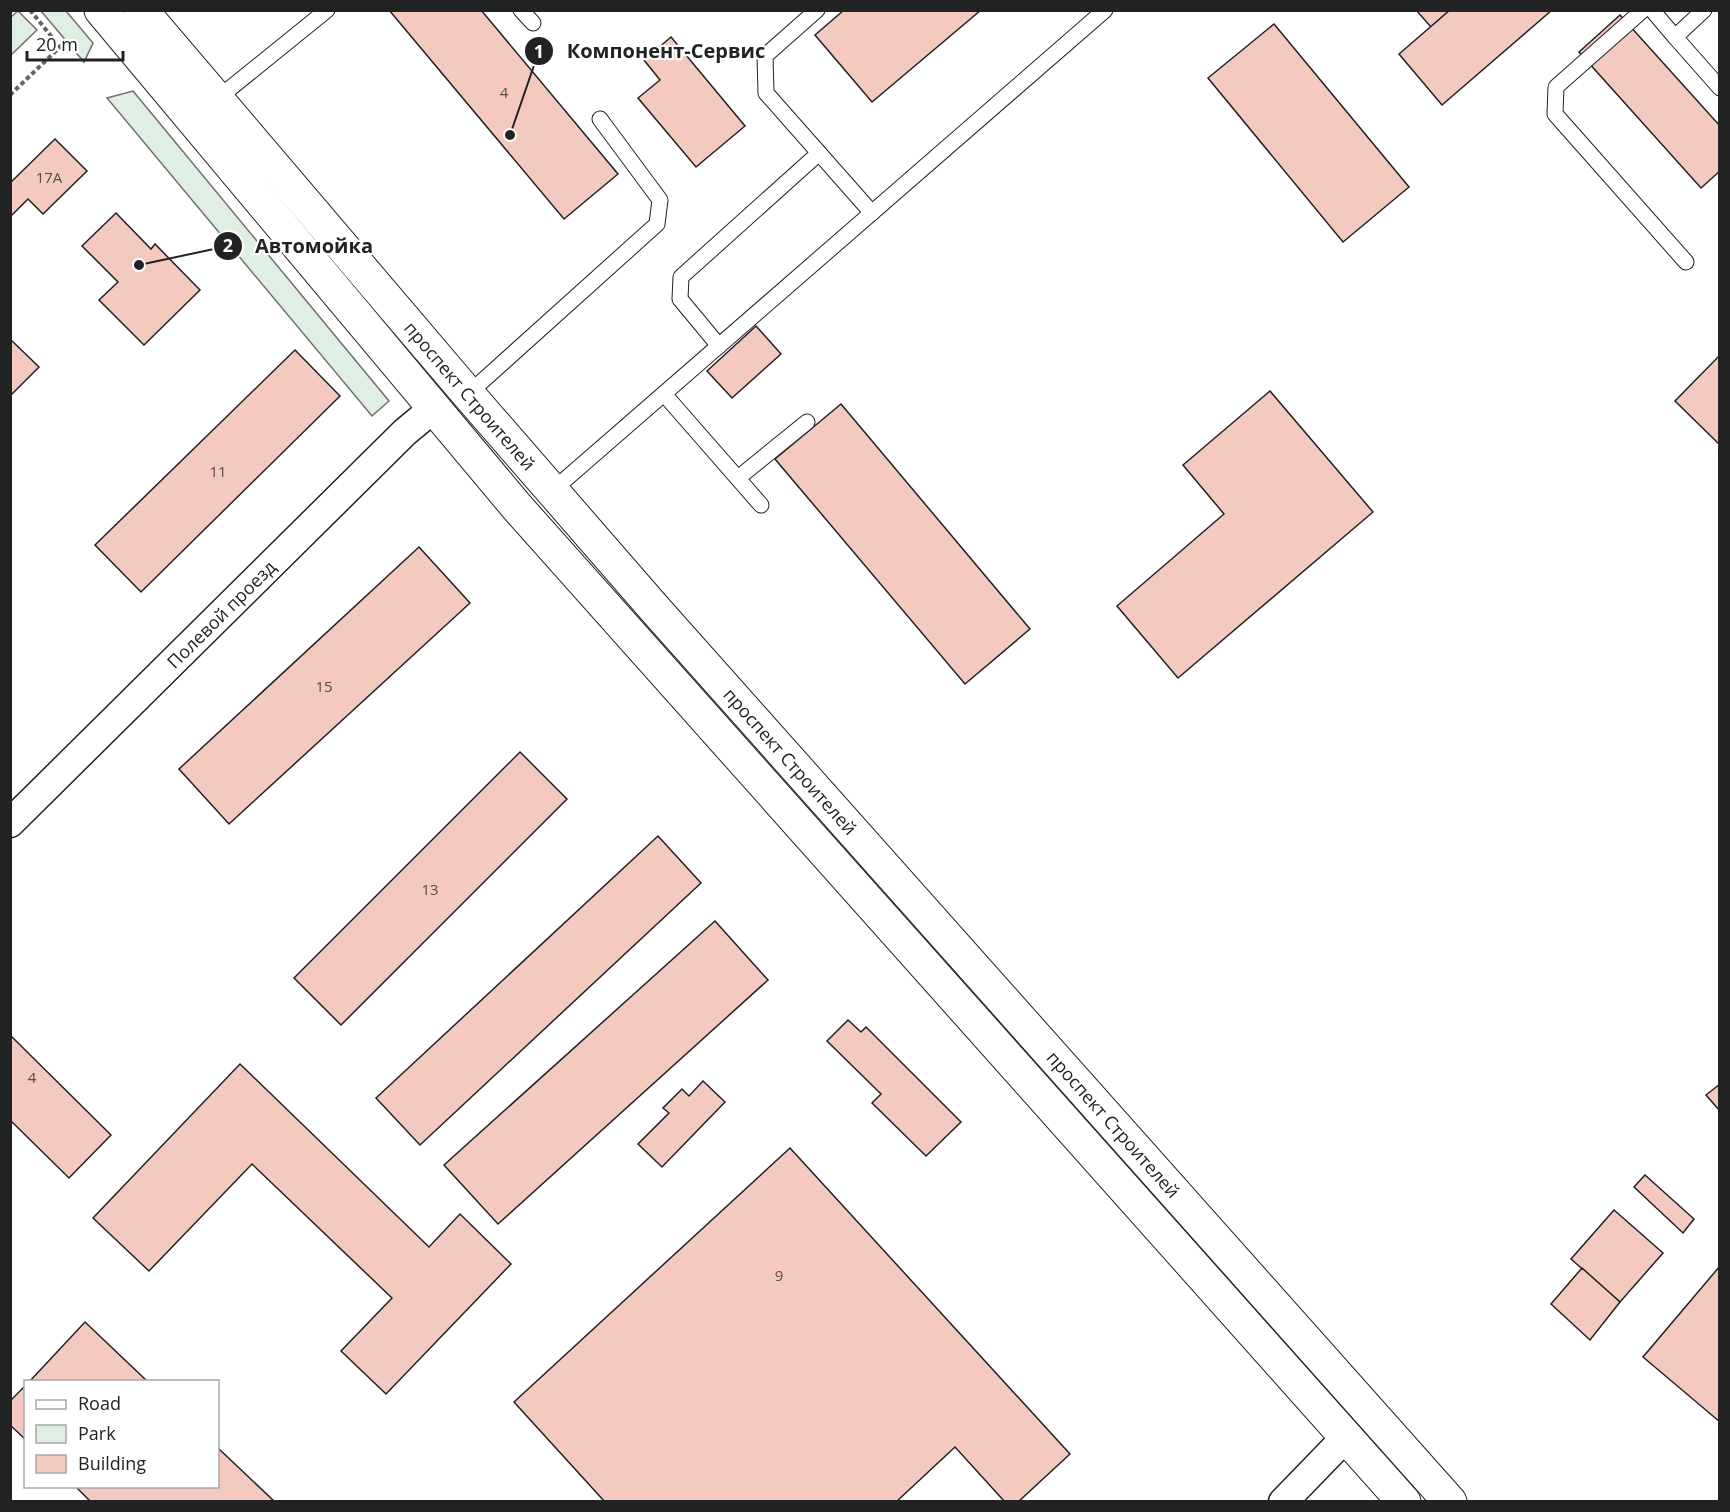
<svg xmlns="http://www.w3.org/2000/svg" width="1730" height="1512" viewBox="0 0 1730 1512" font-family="'Open Sans',sans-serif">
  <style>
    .green { fill: #e0efe3; stroke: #6f6f6f; stroke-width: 1.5 }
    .building { fill: #f3c9c0; stroke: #222; stroke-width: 1.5 }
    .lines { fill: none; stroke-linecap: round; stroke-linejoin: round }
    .service-casing { stroke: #222; stroke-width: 17 }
    .minor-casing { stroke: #222; stroke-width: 31 }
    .primary-casing { stroke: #222; stroke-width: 35 }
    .path { stroke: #646464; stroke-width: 4; stroke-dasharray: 4.5 3; stroke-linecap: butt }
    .service { stroke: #fff; stroke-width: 15 }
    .minor { stroke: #fff; stroke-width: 28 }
    .primary { stroke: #fff; stroke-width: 33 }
    .labels { text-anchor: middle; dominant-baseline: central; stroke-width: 4.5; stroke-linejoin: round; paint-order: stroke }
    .number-label { font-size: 15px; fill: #564c4a }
    .street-label { font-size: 18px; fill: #222; stroke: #fff }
    .leader { fill: none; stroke: #222; stroke-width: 2 }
    .callout-dot { fill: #222; stroke: #fff; stroke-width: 2 }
    .mark-label { font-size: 18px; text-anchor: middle; font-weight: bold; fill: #fff }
    .callout-label { font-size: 20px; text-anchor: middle; font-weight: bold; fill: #222; stroke: #fff; stroke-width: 4.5; stroke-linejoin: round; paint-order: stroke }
  </style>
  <rect width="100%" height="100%" fill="#fff"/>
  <g class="green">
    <polygon points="18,11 37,30 11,55 11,17"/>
    <polygon points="41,11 66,11 93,43 84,62"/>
    <polygon points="133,91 389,401 372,416 107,98"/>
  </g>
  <g class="building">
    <polygon points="389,10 481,10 618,174 564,219"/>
    <polygon points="844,10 981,10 872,102 815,35"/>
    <polygon points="1416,10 1450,10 1431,27"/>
    <polygon points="1450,10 1552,10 1442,105 1399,54"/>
    <polygon points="1620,15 1720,126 1720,171 1701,188 1579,52"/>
    <polygon points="1274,24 1409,187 1343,242 1208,78"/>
    <polygon points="671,37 745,126 696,167 638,98 660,80 644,60"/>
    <polygon points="55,139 87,171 43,214 28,199 10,217 10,183"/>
    <polygon points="116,213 151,249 155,244 200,290 144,345 99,300 118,282 82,246"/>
    <polygon points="756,326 781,354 732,398 707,371"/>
    <polygon points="10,339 39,367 10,396"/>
    <polygon points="295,350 340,396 141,592 95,545"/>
    <polygon points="1720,355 1720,445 1675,401"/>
    <polygon points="1270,391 1373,512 1178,678 1117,606 1224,514 1183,465"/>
    <polygon points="841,404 1030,629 965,684 775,459"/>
    <polygon points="419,547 470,603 229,824 179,769"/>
    <polygon points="520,752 567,799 341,1025 294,978"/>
    <polygon points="658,836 701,883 420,1145 376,1098"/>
    <polygon points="715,921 768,980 498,1224 444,1165"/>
    <polygon points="848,1020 861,1032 866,1027 961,1122 926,1156 872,1103 881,1094 827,1041"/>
    <polygon points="10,1035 111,1135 69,1178 10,1120"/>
    <polygon points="240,1064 429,1247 460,1214 511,1264 386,1394 341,1351 392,1298 252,1164 149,1271 93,1218"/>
    <polygon points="703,1081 725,1102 662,1167 638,1144 669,1113 663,1108 682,1089 689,1096"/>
    <polygon points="1720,1084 1720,1111 1706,1095"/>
    <polygon points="790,1148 1070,1454 1018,1502 1005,1502 955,1447 896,1502 605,1502 514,1402"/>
    <polygon points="1645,1175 1694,1219 1683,1233 1634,1187"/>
    <polygon points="1614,1210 1663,1253 1620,1302 1571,1259"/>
    <polygon points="1720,1266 1720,1422 1643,1357"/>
    <polygon points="1582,1268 1620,1302 1590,1340 1551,1304"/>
    <polygon points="85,1322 148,1382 29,1382"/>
    <polygon points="26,1385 26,1440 10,1425 10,1401"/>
    <polygon points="218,1448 275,1502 91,1502 75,1486 218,1486"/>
  </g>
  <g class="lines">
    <defs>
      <g id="service">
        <polyline points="521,10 533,23"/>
        <polyline points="817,10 765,56 766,93 872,213"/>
        <polyline points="1643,10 1556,87 1555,114 1686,262"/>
        <polyline points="1652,10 1675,37 1704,10"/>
        <polyline points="1675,37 1720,88"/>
        <polyline points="217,99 327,10"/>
        <polyline points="719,346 680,299 681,277 819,153"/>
        <polyline points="468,394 657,224 660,200 600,119"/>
        <polyline points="664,394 761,505"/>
        <polyline points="738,478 807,422"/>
        <polyline points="552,491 1105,10"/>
      </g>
      <g id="minor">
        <path id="s1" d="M10,823L405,432L434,408"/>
        <polyline points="1283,1502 1346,1437"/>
      </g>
      <g id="primary">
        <polyline points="101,10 517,507 1404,1502"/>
        <path id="s2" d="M141,10L468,394L654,608L1450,1502"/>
      </g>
    </defs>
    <use href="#service" class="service-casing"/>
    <use href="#minor" class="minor-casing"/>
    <use href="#primary" class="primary-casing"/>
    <polyline class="path" points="10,95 60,47 30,10"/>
    <use href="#service" class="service"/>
    <use href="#minor" class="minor"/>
    <use href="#primary" class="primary"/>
  </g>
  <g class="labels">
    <g class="number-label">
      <text x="504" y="92">4</text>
      <text x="49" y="177">17А</text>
      <text x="218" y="471">11</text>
      <text x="324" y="686">15</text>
      <text x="430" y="889">13</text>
      <text x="32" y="1077">4</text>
      <text x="779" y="1275">9</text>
    </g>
    <g class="street-label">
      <text stroke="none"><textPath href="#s2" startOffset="507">проспект Строителей</textPath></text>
      <text stroke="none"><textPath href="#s1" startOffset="297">Полевой проезд</textPath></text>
      <text stroke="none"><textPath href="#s2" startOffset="993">проспект Строителей</textPath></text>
      <text stroke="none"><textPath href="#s2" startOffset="1479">проспект Строителей</textPath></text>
    </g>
  </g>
  <path class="leader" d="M510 135L539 51M139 265L228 246"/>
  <g class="callout-dot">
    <circle cx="510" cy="135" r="6"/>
    <circle cx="139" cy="265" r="6"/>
    <circle cx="539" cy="51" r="15"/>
    <circle cx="228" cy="246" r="15"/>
  </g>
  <g class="mark-label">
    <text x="539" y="58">1</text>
    <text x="228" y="252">2</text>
  </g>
  <g class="callout-label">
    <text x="666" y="58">Компонент-Сервис</text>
    <text x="314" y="253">Автомойка</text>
  </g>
  <rect width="1730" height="1512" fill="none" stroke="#222222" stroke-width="24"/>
  <rect x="24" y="1380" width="195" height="108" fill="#ffffff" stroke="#a7a7a7" stroke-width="1.5"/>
  <rect x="36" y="1400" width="30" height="9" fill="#ffffff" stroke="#a7a7a7" stroke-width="1.5"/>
  <text x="78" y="1410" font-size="18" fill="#222222">Road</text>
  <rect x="36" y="1425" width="30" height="18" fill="#e0efe3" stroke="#a7a7a7" stroke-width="1.5"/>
  <text x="78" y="1440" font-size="18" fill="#222222">Park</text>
  <rect x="36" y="1455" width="30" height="18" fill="#f3c9c0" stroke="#a7a7a7" stroke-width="1.5"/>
  <text x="78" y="1470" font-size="18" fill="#222222">Building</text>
  <path d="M27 51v9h96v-9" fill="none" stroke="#222222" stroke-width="3"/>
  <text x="36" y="51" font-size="18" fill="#222222" stroke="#ffffff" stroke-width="4.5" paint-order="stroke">20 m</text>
</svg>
